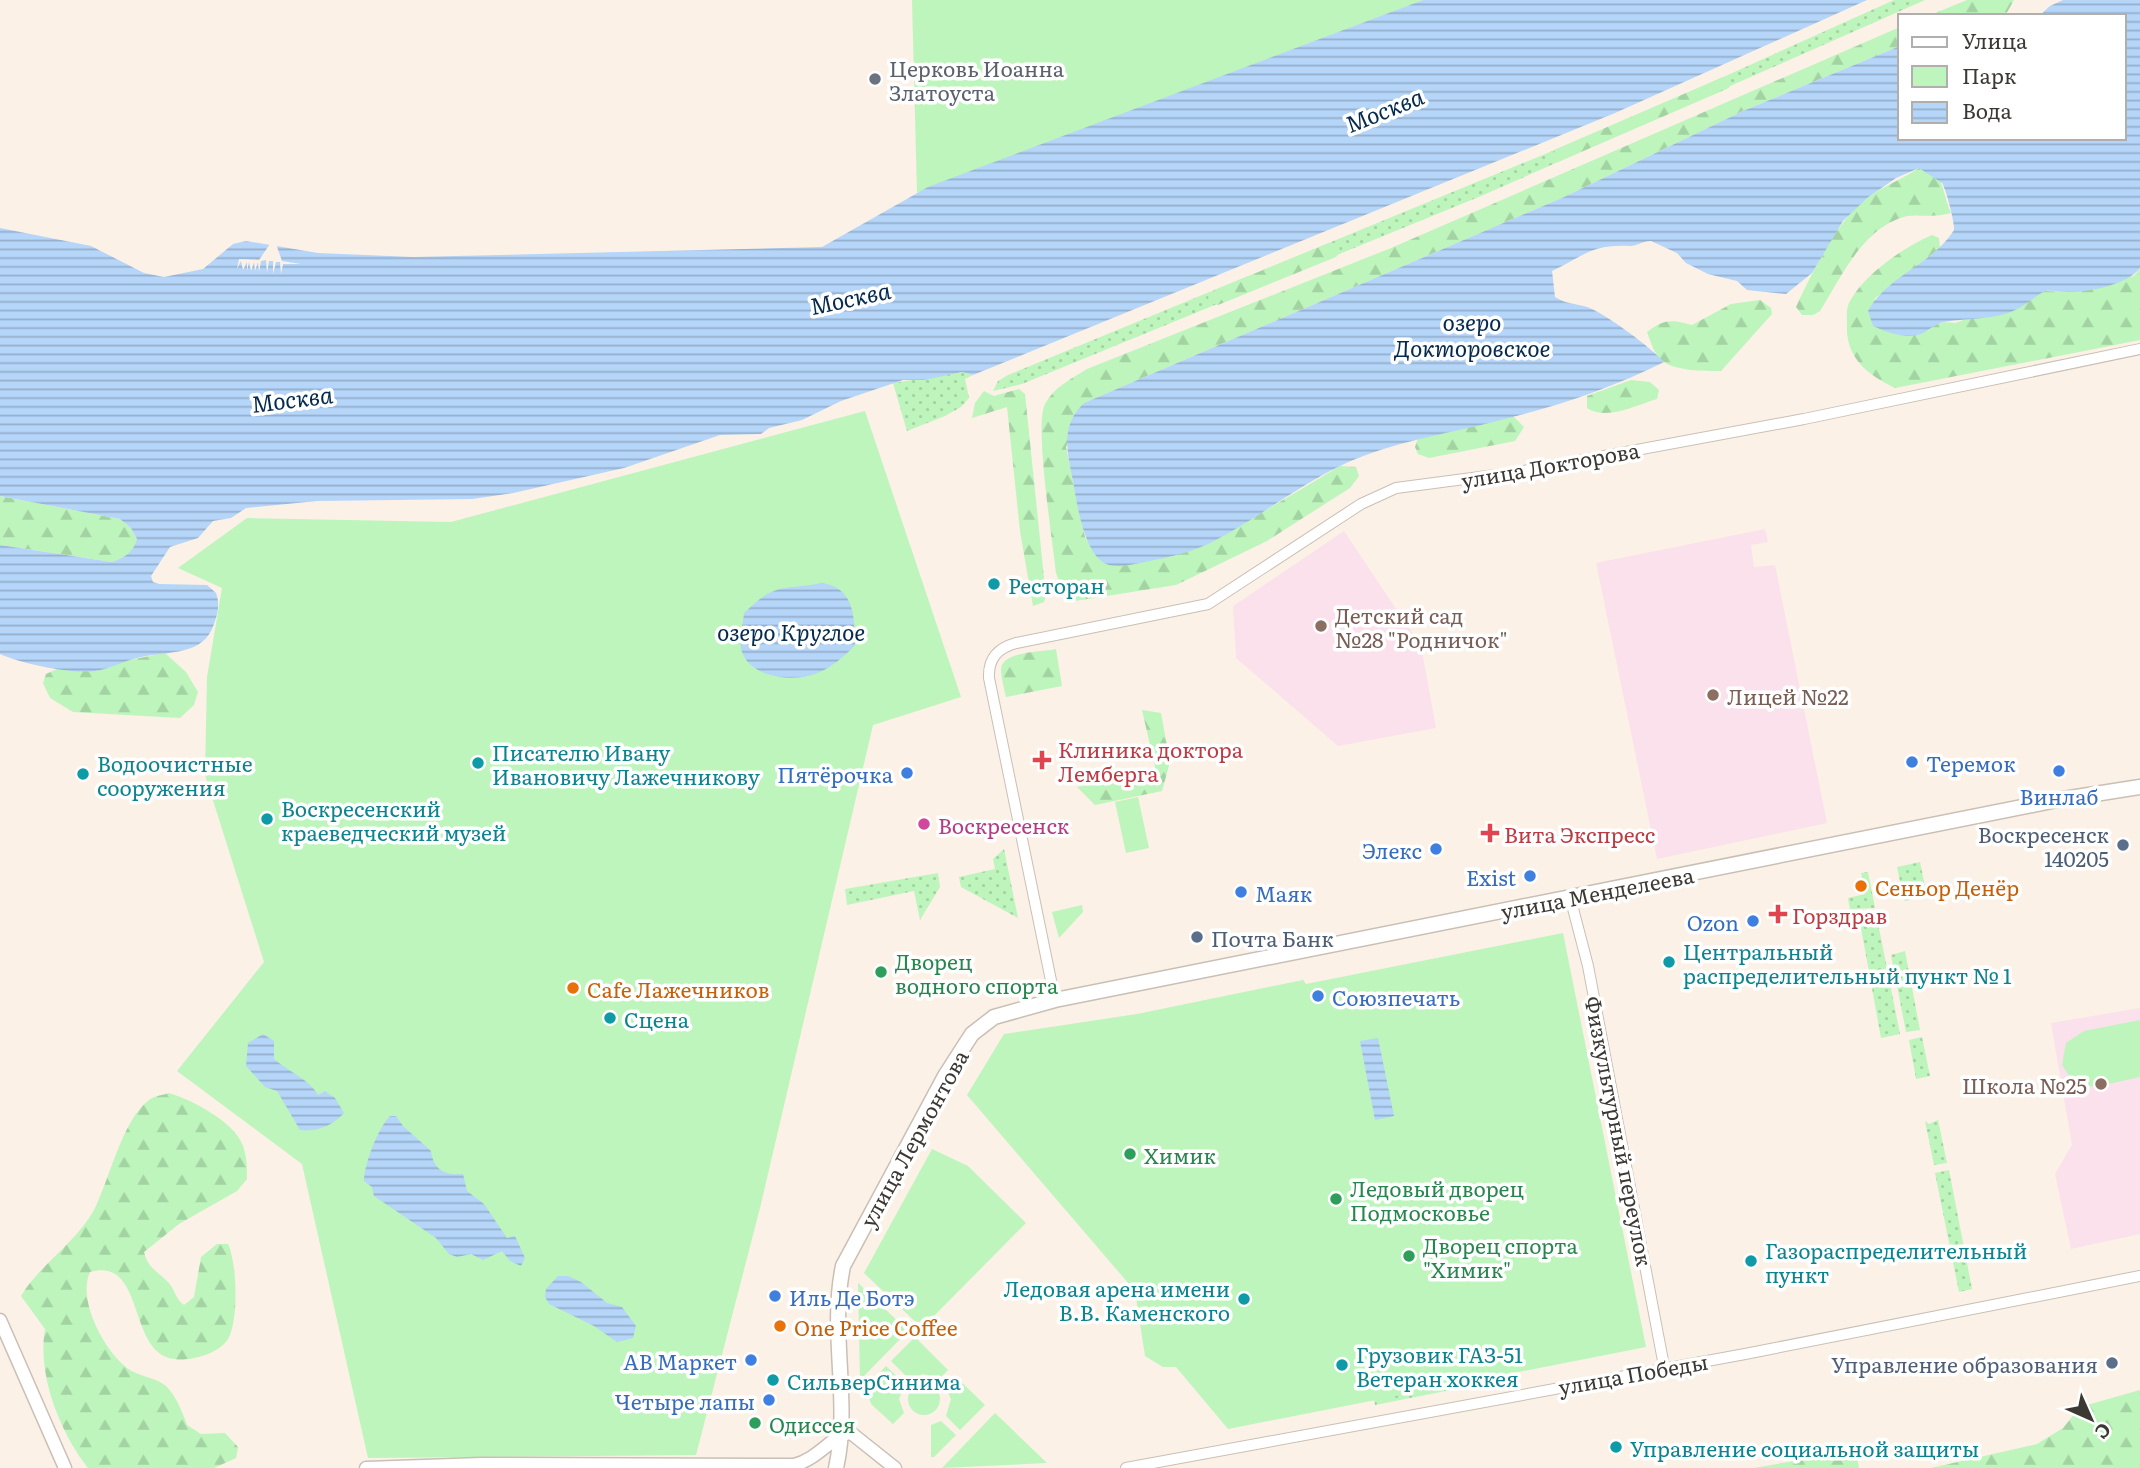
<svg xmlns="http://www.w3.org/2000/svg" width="2140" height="1468" viewBox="0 0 2140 1468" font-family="Literata,serif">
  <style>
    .education { fill: #fae1ec }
    .grass { fill: url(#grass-dots) }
    .forest { fill: url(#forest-firs) }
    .green { fill: #bdf5bc }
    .water { fill: url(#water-rules) }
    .pier { fill: #fbf1e7 }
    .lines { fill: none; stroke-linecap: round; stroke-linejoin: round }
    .minor-casing { stroke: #c9bfb5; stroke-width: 12 }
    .tertiary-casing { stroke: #c9bfb5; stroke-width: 15 }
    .secondary-casing { stroke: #c9bfb5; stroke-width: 17 }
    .minor { stroke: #fff; stroke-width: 10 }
    .tertiary { stroke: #fff; stroke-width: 12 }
    .secondary { stroke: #fff; stroke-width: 14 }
    .worship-dot { fill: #6b7280; stroke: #fff; stroke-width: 2.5 }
    .culture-dot { fill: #0f9aa8; stroke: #fff; stroke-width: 2.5 }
    .education-dot { fill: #8d6e63; stroke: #fff; stroke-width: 2.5 }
    .health-dot { fill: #e0444e; stroke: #fff; stroke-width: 2.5 }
    .shop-dot { fill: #3f7fe0; stroke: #fff; stroke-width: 2.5 }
    .hotel-dot { fill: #d1479c; stroke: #fff; stroke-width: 2.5 }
    .service-dot { fill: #5c6f8a; stroke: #fff; stroke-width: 2.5 }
    .food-dot { fill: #e8710a; stroke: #fff; stroke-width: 2.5 }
    .leisure-dot { fill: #2e9e5b; stroke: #fff; stroke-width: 2.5 }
    .labels { text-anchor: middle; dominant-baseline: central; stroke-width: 7; stroke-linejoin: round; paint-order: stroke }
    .worship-label { font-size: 21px; fill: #5b616d; stroke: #fff; text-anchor: start }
    .street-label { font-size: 21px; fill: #3c3834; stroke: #fff }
    .culture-label { font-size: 21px; fill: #0d838f; stroke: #fff; text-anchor: start }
    .education-label { font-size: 21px; fill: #785e54; stroke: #fff; text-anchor: start }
    .health-label { font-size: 21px; fill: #be3a42; stroke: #fff; text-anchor: start }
    .shop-label { font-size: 21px; fill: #366cbe; stroke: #fff; text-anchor: end }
    .hotel-label { font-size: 21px; fill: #b23c85; stroke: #fff; text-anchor: start }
    .service-label { font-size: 21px; fill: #4e5e75; stroke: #fff; text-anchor: end }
    .food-label { font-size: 21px; fill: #c56008; stroke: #fff; text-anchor: start }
    .leisure-label { font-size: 21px; fill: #27864d; stroke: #fff; text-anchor: start }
    .water-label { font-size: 23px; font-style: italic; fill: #042a4e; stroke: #fff }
  </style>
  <defs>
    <pattern id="grass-dots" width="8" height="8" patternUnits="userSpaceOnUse" patternTransform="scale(1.75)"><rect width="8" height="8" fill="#bdf5bc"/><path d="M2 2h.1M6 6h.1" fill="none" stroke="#a3d3a2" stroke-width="1.8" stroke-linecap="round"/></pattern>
    <pattern id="forest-firs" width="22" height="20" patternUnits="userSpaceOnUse" patternTransform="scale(1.75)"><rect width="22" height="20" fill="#bdf5bc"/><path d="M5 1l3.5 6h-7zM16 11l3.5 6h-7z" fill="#a3d3a2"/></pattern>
    <pattern id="water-rules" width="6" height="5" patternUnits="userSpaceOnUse" patternTransform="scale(1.75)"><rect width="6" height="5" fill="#b5d5f9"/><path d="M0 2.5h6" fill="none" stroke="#94aeca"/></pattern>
  </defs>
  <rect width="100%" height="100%" fill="#fbf1e7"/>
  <g class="education">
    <polygon points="1765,529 1768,542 1751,545 1754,567 1775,565 1827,823 1657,859 1596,563"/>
    <polygon points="1344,531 1421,646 1436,728 1338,746 1236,658 1233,606"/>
    <polygon points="2140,1008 2140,1234 2071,1249 2055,1174 2072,1145 2051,1023"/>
  </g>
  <g class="grass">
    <polygon points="1894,0 1925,0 1481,196 1022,384 993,391 998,381 1008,375 1630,119"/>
    <polygon points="962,372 973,375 965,379 969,398 961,407 945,416 907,431 893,383"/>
    <polygon points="1004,849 1018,918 961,887 959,877 995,869 993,859"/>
    <polygon points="1920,862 1927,896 1904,901 1897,867"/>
    <polygon points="1868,872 1875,908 1850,909 1848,898 1865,894 1861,873"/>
    <polygon points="938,873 940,887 920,920 914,891 847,905 845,889"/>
    <polygon points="1876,913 1900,1034 1881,1038 1859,917"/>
    <polygon points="1905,951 1920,1030 1906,1032 1891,955"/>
    <polygon points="1922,1037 1930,1076 1916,1079 1909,1040"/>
    <polygon points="1938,1120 1947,1163 1934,1165 1925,1121 1929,1124"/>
    <polygon points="1949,1170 1972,1289 1959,1292 1935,1173"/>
    <polygon points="1487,1359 1491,1382 1375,1405 1371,1382"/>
  </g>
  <g class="forest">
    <polygon points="1967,0 2014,0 2005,16 1928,16"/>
    <path d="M1900,27V46L1743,111L1564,197L1084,403L1066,447L1085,537L1097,556L1214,541L1340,466L1356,467L1359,476L1350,488L1267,541L1176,585L1075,601L1062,589L1056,573C1053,543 1034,425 1045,404C1054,387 1071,379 1087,369L1391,248Z"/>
    <polygon points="1723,77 1731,82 1729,88 1558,162 1549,159 1554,150"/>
    <path d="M1919,168C1946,171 1942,195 1951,213C1934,218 1919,214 1907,216C1863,227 1842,276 1820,311L1813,315H1802L1796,307C1812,273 1837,220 1867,198C1884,186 1902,179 1919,168Z"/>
    <path d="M1932,235L1939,238L1940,248L1874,299L1928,331C1935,322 1945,321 1955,323L2045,291L2067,292L2134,276L2140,268V340L1895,388C1867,375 1845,357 1847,324C1847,318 1846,309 1849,303C1863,275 1904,247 1932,235Z"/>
    <polygon points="1329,243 1339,245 1340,252 1336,257 1218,305 1209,303 1208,295 1217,289"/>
    <path d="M1760,300L1771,308L1772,314L1721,371C1705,371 1677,371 1664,362C1654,356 1651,342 1647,332C1663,319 1672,319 1692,325L1731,304Z"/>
    <path d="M1631,380L1650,382L1659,390L1657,399C1637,405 1606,421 1587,408V396Z"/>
    <polygon points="1019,389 1025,394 1046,597 1044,602 1033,606 1020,531 1007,407 972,418 975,403 984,391 994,396"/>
    <polygon points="1513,416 1524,427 1515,441 1429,458 1418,454 1415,447 1418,438"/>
    <path d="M0,496L120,519L131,528L137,539C134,553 125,557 112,562L0,545Z"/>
    <path d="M1056,649L1062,686L1006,697C1004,688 1001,677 1001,669C1002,651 1043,652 1056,649Z"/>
    <polygon points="165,653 186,672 198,692 194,705 180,718 73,712 50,698 43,683 46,674 57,669 96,671 119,662"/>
    <polygon points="1142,710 1161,713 1170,762 1162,791 1095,805 1077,787 1156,771"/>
    <polygon points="1082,905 1083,912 1059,938 1052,912"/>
    <path d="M169,1093C192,1100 235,1122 243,1146C247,1157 247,1168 247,1179L237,1191L179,1224L144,1252C148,1268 157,1271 168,1282C175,1289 175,1299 184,1305L194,1297L201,1257L217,1244H228C237,1263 239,1320 228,1339C218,1355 186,1363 169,1358C128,1346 144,1257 90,1272C77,1300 104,1350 127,1368C138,1377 157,1377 167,1387C177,1398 182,1411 187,1425L201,1434L225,1433L238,1447L236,1458L214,1468H88C60,1432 37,1375 45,1329L21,1296C40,1264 75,1244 94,1210C109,1181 122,1120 149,1100C154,1096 163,1095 169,1093Z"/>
    <polygon points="2140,1390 2140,1468 1931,1468 2037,1444 2063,1428 2080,1407"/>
    <polygon points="1856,1450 1859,1468 1754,1468"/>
  </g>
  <g class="green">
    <polygon points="912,0 1423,0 917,193"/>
    <polygon points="865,411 961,697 873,725 760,1208 696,1455 368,1458 302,1164 177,1071 264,962 205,775 207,677 222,588 178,568 247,518 451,522"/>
    <polygon points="1138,797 1149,848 1126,853 1115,802"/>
    <polygon points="1563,933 1646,1347 1228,1429 1176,1367 1163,1367 1145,1356 1135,1291 967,1095 1004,1034 1137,1014 1303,980 1306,984"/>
    <polygon points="2140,1020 2140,1077 2095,1087 2074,1083 2062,1065 2066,1043 2084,1031"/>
    <polygon points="932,1149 968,1166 1026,1223 922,1328 864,1273"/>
    <polygon points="858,1283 908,1331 860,1380"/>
    <polygon points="915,1337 948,1370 939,1379 923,1374 910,1380 891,1361"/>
    <polygon points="886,1366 905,1384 899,1399 904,1413 893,1424 871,1404 866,1387"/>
    <polygon points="955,1376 985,1405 960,1430 946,1416 951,1399 945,1386"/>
    <circle cx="924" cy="1399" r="16"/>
    <polygon points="995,1413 1047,1463 942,1468"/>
    <polygon points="941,1421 956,1435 934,1457 931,1457 931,1425"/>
  </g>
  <g class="water">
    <path d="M1423,0H1867L1615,113L973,375L962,372L924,380H903L841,401L802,420L769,428L761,434L720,435L624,468L513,493L472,499L317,501L246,508L231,518L213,521L198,538L170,547L151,576L153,582L159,584L207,585L216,593C220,604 218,613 214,624C204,656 168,651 141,657C125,660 110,669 95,671C70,674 23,664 0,654V545L112,562C125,557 133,553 137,539L131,528L120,519L0,496V228L91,246L144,273L164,277L203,269L233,244L246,241L318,253L413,257L822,247L928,187Z"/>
    <path d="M2063,0H2140V268C2127,285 2089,292 2067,292C2059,292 2054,290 2045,291C2032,298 2023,308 2008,313C1988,320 1964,318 1944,322C1935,324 1932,328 1925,332C1910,341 1888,333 1873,326L1868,311C1887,276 1933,264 1954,230C1955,223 1946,189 1942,183L1919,168L1896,178L1867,198L1843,221L1812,273L1786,294L1747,290L1737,281L1708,274L1686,263L1677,253L1651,241C1643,241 1637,246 1630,246C1591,244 1584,256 1552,271L1555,297C1567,305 1579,303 1592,309C1611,318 1650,347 1664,362C1606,391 1548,409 1485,424C1435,436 1385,444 1338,467C1295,488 1258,518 1216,540C1194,552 1169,557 1145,562C1134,564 1121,568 1109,565C1084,558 1077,503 1073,481C1067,451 1060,426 1084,403L1564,197L1743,111L1900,46V138H2124V16H2039L2050,6Z"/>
    <path d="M822,583C856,588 854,619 855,645C844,657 831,668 815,674C793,682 751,678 742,652C738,641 743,625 744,613C777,581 781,591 822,583Z"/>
    <path d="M263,1034L274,1041V1059C289,1072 309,1079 318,1095L325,1091L335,1098L344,1113C332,1126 317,1132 300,1130L277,1091L265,1087L246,1066L248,1043Z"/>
    <polygon points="1378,1038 1394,1116 1375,1120 1360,1041"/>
    <path d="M390,1116H396L403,1126L431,1151C433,1169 445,1176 463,1174L467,1191L484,1204L507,1238L515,1236L525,1258L521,1266L510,1261L502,1251L483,1260L471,1254L457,1257L449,1254L436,1238L374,1196L372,1187L364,1181C364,1165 378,1128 390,1116Z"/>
    <polygon points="558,1276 568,1276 581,1282 607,1303 622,1307 636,1326 633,1338 617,1342 594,1326 549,1304 545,1297 546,1289"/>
  </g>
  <polygon class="pier" points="272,241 275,241 282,261 301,264 283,264 281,274 280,262 276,262 273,274 273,261 269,261 267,273 266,260 261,261 259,272 258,262 255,271 254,262 251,271 249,262 247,271 247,262 243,270 241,261 237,269 239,259 259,260"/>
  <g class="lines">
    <defs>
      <g id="minor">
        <polyline points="1570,897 1588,966 1664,1366"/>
        <path d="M1055,1000L989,678C988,658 998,648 1016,643L1208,604L1361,504L1396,488L1518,472L1804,419L2140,349"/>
        <polyline points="1126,1468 1745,1354 2140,1276"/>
      </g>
      <g id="tertiary">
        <polyline points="0,1320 65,1468"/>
        <path d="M366,1468L482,1464L794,1465C819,1459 833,1434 851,1433L895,1468"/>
      </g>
      <path id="secondary" d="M836,1468C851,1401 829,1333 843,1266L945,1076L972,1034L994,1017L1055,1000L2057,800L2140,787"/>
    </defs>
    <use href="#minor" class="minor-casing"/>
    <use href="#tertiary" class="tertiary-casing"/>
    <use href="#secondary" class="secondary-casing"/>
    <use href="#minor" class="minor"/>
    <use href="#tertiary" class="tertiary"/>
    <use href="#secondary" class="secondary"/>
  </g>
  <circle class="worship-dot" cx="875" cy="79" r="7"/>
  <g class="culture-dot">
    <circle cx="994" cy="584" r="7"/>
    <circle cx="478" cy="763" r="7"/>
    <circle cx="83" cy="774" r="7"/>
    <circle cx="267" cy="819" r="7"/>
    <circle cx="1669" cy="962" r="7"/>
    <circle cx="610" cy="1018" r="7"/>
    <circle cx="1751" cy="1261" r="7"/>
    <circle cx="1244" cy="1299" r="7"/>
    <circle cx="1342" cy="1365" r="7"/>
    <circle cx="773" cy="1380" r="7"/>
    <circle cx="1616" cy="1447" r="7"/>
  </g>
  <g class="education-dot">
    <circle cx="1321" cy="626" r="7"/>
    <circle cx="1713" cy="695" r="7"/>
    <circle cx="2101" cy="1084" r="7"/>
  </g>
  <g class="health-dot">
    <path d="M1038.5 749.5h7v7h7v7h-7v7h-7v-7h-7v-7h7z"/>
    <path d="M1486.5 822.5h7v7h7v7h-7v7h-7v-7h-7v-7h7z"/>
    <path d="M1774.5 903.5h7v7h7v7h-7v7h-7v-7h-7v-7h7z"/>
  </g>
  <g class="shop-dot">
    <circle cx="1912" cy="762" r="7"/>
    <circle cx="2059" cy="771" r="7"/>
    <circle cx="907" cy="773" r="7"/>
    <circle cx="1436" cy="849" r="7"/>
    <circle cx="1530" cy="876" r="7"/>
    <circle cx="1241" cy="892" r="7"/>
    <circle cx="1753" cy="921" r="7"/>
    <circle cx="1318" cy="996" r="7"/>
    <circle cx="775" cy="1296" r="7"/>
    <circle cx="751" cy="1360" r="7"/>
    <circle cx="769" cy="1400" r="7"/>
  </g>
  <circle class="hotel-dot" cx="924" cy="824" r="7"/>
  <g class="service-dot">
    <circle cx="2123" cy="845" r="7"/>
    <circle cx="1197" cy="937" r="7"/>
    <circle cx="2112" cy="1363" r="7"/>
  </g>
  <g class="food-dot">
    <circle cx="1861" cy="886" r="7"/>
    <circle cx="573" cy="988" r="7"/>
    <circle cx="780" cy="1326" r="7"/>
  </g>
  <g class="leisure-dot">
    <circle cx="881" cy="972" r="7"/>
    <circle cx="1130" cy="1154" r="7"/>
    <circle cx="1336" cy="1199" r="7"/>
    <circle cx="1409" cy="1256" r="7"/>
    <circle cx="755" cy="1423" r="7"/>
  </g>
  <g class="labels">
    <g class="worship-label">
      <text x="889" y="67">Церковь Иоанна<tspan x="889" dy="24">Златоуста</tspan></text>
    </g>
    <g class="street-label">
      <text transform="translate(1550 464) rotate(-10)">улица Докторова</text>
      <text transform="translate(1597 892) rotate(-11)">улица Менделеева</text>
      <text transform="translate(1620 1131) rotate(79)">Физкультурный переулок</text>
      <text transform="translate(913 1138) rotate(-61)">улица Лермонтова</text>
      <text transform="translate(1633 1373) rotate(-10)">улица Победы</text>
    </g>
    <g class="culture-label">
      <text x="1008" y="584">Ресторан</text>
      <text x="492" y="751">Писателю Ивану<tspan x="492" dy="24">Ивановичу Лажечникову</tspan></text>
      <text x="97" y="762">Водоочистные<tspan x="97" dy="24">сооружения</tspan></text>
      <text x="281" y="807">Воскресенский<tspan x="281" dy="24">краеведческий музей</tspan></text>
      <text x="1683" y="950">Центральный<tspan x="1683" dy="24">распределительный пункт № 1</tspan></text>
      <text x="624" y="1018">Сцена</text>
      <text x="1765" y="1249">Газораспределительный<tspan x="1765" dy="24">пункт</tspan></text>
      <text x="1230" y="1287" text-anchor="end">Ледовая арена имени<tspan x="1230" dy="24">В.В. Каменского</tspan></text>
      <text x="1356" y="1353">Грузовик ГАЗ-51<tspan x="1356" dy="24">Ветеран хоккея</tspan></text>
      <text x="787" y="1380">СильверСинима</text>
      <text x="1630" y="1447">Управление социальной защиты</text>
    </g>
    <g class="education-label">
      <text x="1335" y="614">Детский сад<tspan x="1335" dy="24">№28 "Родничок"</tspan></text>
      <text x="1727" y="695">Лицей №22</text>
      <text x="2087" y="1084" text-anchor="end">Школа №25</text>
    </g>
    <g class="health-label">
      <text x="1058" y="748">Клиника доктора<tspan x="1058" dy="24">Лемберга</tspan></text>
      <text x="1504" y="833">Вита Экспресс</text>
      <text x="1792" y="914">Горздрав</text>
    </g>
    <g class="shop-label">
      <text x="1926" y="762" text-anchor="start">Теремок</text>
      <text x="893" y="773">Пятёрочка</text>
      <text x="2059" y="795" text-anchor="middle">Винлаб</text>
      <text x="1422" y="849">Элекс</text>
      <text x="1516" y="876">Exist</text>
      <text x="1255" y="892" text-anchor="start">Маяк</text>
      <text x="1739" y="921">Ozon</text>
      <text x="1332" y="996" text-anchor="start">Союзпечать</text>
      <text x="789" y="1296" text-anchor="start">Иль Де Ботэ</text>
      <text x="737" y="1360">АВ Маркет</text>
      <text x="755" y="1400">Четыре лапы</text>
    </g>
    <g class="hotel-label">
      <text x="938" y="824">Воскресенск</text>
    </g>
    <g class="service-label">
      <text x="2109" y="833">Воскресенск<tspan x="2109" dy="24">140205</tspan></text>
      <text x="1211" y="937" text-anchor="start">Почта Банк</text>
      <text x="2098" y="1363">Управление образования</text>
    </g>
    <g class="food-label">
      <text x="1875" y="886">Сеньор Денёр</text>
      <text x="587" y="988">Cafe Лажечников</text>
      <text x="794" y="1326">One Price Coffee</text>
    </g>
    <g class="leisure-label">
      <text x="895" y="960">Дворец<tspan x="895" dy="24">водного спорта</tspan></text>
      <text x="1144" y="1154">Химик</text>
      <text x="1350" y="1187">Ледовый дворец<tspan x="1350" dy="24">Подмосковье</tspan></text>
      <text x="1423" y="1244">Дворец спорта<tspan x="1423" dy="24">"Химик"</tspan></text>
      <text x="769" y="1423">Одиссея</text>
    </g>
    <g class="water-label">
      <text transform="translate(1384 109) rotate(-22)">Москва</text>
      <text transform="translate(850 297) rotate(-12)">Москва</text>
      <text x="1472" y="321">озеро<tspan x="1472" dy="26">Докторовское</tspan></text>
      <text transform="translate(292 398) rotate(-7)">Москва</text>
      <text x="791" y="631">озеро Круглое</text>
    </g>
  </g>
  <rect x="1898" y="14" width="228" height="126" fill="#ffffff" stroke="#b1afae" stroke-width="2"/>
  <rect x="1912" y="37" width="35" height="10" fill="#ffffff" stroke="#b1afae" stroke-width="2"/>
  <text x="1962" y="49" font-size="21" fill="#3c3834">Улица</text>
  <rect x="1912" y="66" width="35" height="21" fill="#bdf5bc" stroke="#b1afae" stroke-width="2"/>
  <text x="1962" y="84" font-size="21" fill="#3c3834">Парк</text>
  <rect x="1912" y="102" width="35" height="21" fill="url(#water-rules)" stroke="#b1afae" stroke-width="2"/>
  <text x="1962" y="119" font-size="21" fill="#3c3834">Вода</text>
  <g transform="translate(2091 1419) rotate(135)" stroke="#ffffff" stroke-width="5" paint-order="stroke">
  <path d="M0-5L12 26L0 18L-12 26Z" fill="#3c3834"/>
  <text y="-10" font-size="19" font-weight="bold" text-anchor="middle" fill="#3c3834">С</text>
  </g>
</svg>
